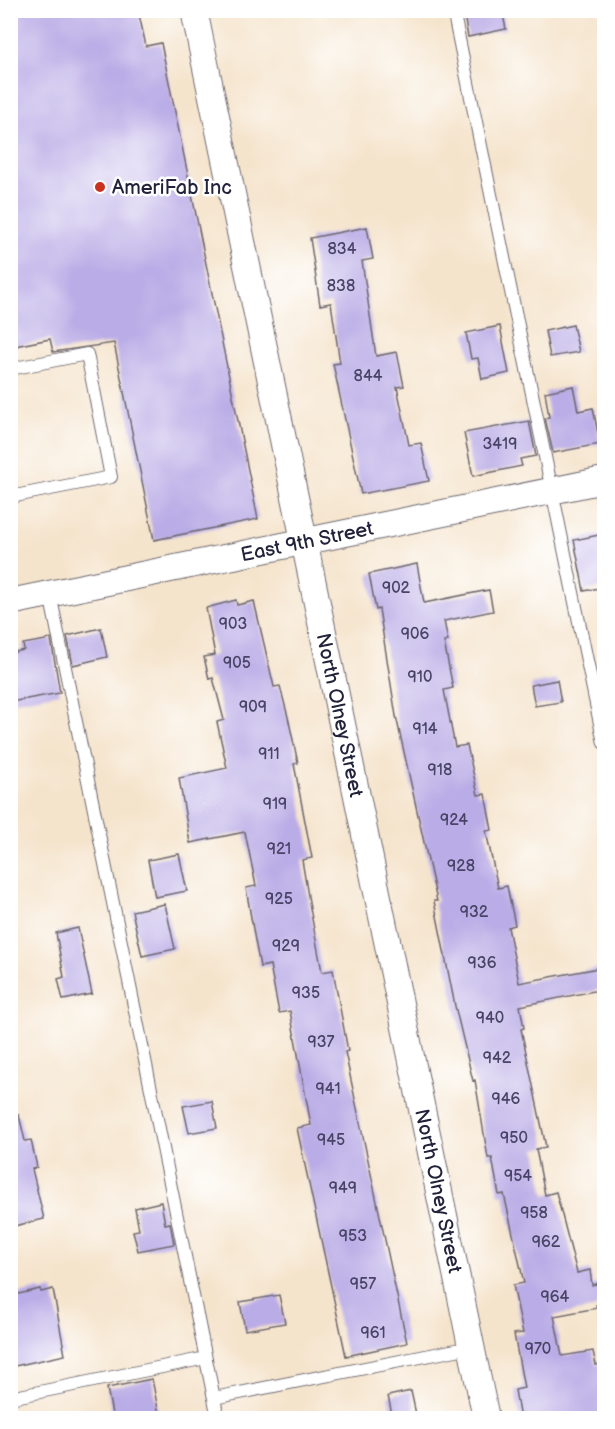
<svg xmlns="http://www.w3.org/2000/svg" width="615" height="1429" viewBox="0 0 615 1429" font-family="'Balsamiq Sans',sans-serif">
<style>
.building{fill:#baace6}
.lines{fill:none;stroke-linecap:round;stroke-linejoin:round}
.lane-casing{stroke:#6c666e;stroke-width:14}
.street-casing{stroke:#6c666e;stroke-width:28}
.lane{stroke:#fff;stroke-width:12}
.street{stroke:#fff;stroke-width:26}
.poi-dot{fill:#c8321e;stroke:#fff;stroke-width:2}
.labels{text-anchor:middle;stroke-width:5;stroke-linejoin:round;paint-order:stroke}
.number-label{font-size:16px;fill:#484466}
.poi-label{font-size:20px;fill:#22223b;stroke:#fff;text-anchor:start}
.street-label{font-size:20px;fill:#22223b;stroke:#fff}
</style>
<rect width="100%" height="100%" fill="#fff"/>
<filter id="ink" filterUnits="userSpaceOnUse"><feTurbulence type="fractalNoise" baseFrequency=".0167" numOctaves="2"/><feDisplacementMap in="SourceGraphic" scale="12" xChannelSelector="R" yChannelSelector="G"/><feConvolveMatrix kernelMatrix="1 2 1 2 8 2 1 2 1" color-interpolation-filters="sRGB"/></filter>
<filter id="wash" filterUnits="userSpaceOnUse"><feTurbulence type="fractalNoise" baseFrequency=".008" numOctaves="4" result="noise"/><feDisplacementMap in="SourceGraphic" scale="24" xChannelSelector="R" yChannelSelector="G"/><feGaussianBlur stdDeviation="1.35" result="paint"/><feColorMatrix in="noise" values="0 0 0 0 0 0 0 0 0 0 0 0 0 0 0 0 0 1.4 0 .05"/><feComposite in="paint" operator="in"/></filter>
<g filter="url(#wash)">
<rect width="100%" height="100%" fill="#f5e4cc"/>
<g id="blocks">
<path class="building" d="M10,10H138L146,46L161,43L258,519L154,540L114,343L53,352L50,339L10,347Z
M463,10H502L506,29L468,37Z
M367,227L373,259L362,261L376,356L397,352L404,386L397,387L409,445L421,443L429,481L361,494L333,364L340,363L331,303L320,305L310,238Z
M573,325L579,352L550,357L545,331Z
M500,326L509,373L482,379L478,358L471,359L466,333Z
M573,386L578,411L593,408L600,444L553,453L545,418L549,417L545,392Z
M529,421L536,456L520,459L522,466L473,476L464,433Z
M604,534V587L584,591L574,540Z
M417,564L424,603L489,590L493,611L444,621L448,641L444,642L453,688L444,690L455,747L467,745L478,795L485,794L492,830L486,831L498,888L507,886L515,925L508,927L519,983L604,967V989L520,1006L524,1028L521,1029L546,1147L536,1149L545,1195L556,1192L577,1273L590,1270L592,1285L604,1282V1304L596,1305L597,1308L554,1316L562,1356L593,1351L596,1365L604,1363V1419H520L515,1390L524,1388L514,1334L523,1333L513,1285L524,1283L504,1194L499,1195L492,1158H488L475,1080L473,1081L455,1006L434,901H437L396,716L379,609L376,610L369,574Z
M236,600L237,605L254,601L274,687L280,686L288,717L298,763L294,764L312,858L302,860L310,908L322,972L333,970L348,1051L345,1052L407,1343L346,1356L297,1128L311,1125L290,1011L279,1013L270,965L260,967L254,935L246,888L256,886L245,832L190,843L179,778L227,768L217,722L224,720L213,678L209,679L204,657L215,655L206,608Z
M101,628L107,657L73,665L67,636Z
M51,639L60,693L10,702V653L24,650L23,644Z
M557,680L561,702L535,706L531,685Z
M179,854L187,891L155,897L148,860Z
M165,904L175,949L142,956L132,911Z
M78,928L92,994L63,1000L58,979L64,977L56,933Z
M212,1101L217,1128L189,1133L183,1106Z
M19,1115L25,1141L31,1140L37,1167L32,1169L44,1219L10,1227V1116Z
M161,1202L165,1224L170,1223L174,1244L138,1251L133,1231L139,1230L135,1208Z
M40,1289L41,1292L53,1289L65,1355L10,1367V1296Z
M279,1295L285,1323L245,1330L240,1302Z
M152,1379L160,1419H113L107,1388Z
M411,1391L417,1419H393L388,1396Z"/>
</g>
</g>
<g filter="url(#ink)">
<use href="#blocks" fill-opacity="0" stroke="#6c666e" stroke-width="1.5"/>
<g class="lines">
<g class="lane-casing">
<path id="lane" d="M453,10L604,743
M10,369L87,354L111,477L10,497
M50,594L218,1418
M10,1398L206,1358
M214,1398L471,1347"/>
</g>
<g class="street-casing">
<g id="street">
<path id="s1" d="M194,10L486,1418"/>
<path id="s2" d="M10,602L604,480"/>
</g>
</g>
<use href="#lane" class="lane"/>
<use href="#street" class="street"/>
</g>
</g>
<circle class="poi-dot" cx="100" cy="187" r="6"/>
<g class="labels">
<g class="number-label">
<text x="342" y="254">834</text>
<text x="341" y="291">838</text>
<text x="368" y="381">844</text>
<text x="500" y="449">3419</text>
<text x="396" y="593">902</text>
<text x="233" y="629">903</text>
<text x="415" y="639">906</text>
<text x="237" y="668">905</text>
<text x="420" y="682">910</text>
<text x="253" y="712">909</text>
<text x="425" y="734">914</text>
<text x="269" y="759">911</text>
<text x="440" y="775">918</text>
<text x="275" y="809">919</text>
<text x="454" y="825">924</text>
<text x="279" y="854">921</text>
<text x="461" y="871">928</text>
<text x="279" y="904">925</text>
<text x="474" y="917">932</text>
<text x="286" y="951">929</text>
<text x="482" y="968">936</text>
<text x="306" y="998">935</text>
<text x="490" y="1023">940</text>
<text x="321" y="1047">937</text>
<text x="497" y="1063">942</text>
<text x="328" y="1094">941</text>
<text x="506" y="1104">946</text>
<text x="514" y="1143">950</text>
<text x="331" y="1145">945</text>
<text x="518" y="1181">954</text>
<text x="343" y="1193">949</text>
<text x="534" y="1218">958</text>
<text x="353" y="1241">953</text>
<text x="546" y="1247">962</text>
<text x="363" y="1289">957</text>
<text x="555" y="1302">964</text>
<text x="373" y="1338">961</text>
<text x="538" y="1354">970</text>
</g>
<g class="poi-label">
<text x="112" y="194">AmeriFab Inc</text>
</g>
<g class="street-label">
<text dy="7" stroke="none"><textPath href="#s2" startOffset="303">East 9th Street</textPath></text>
<text dy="7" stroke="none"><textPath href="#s1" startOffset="720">North Olney Street</textPath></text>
<text dy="7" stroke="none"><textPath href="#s1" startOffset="1206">North Olney Street</textPath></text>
</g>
</g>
<rect width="615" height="1429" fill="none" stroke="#fff" stroke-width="36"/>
</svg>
